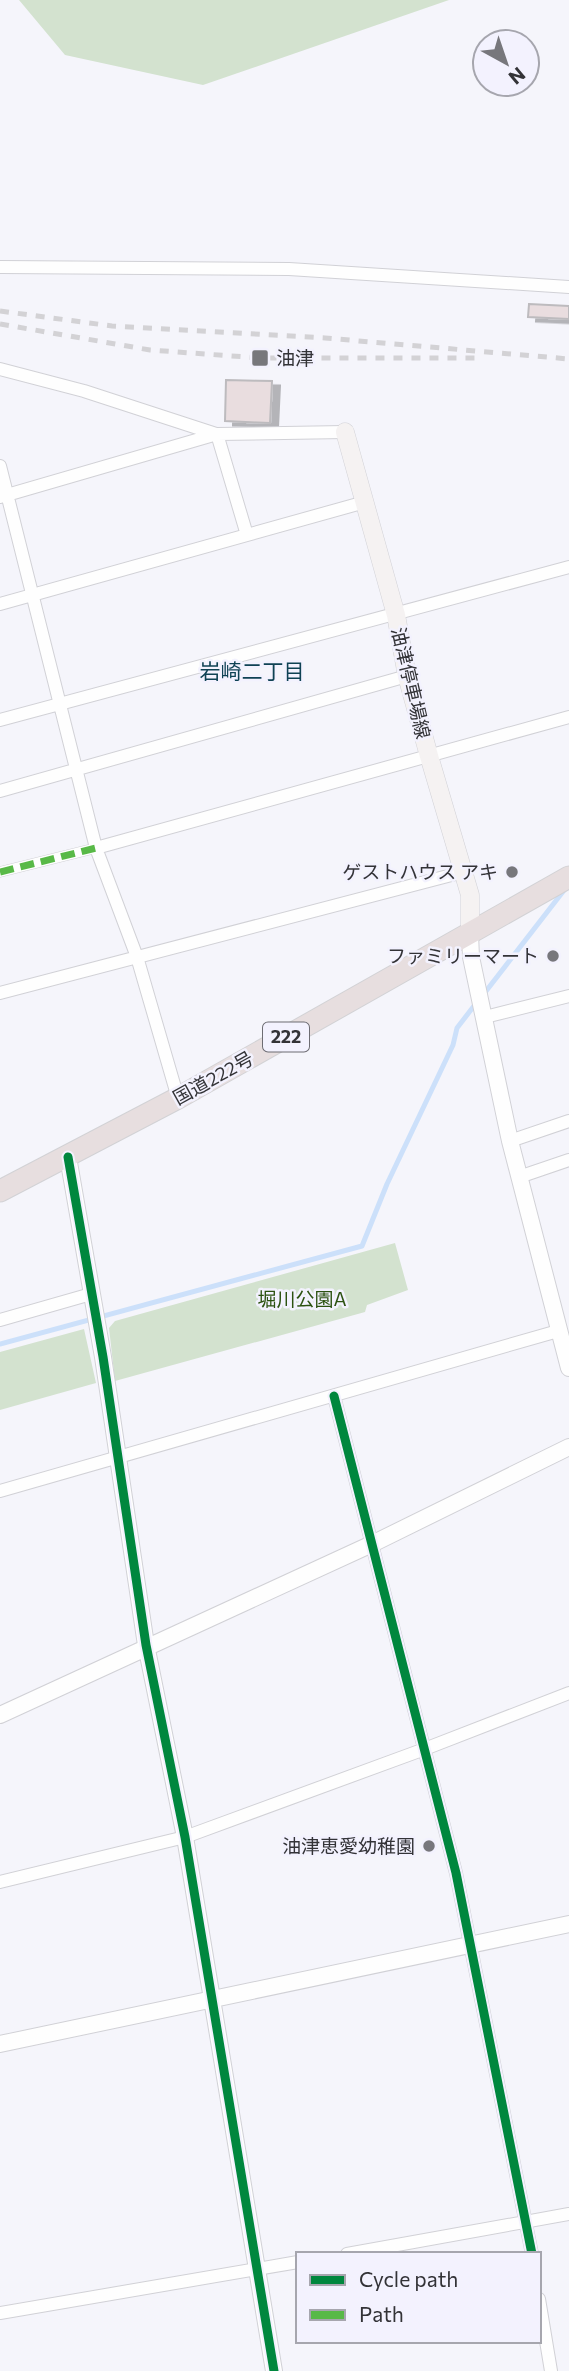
<svg xmlns="http://www.w3.org/2000/svg" width="569" height="2371" viewBox="0 0 569 2371" font-family="Commissioner,'Noto Sans JP',sans-serif">
<style>
.green{fill:#d3e2cf}
.lines{fill:none;stroke-linecap:round;stroke-linejoin:round}
.stream{stroke:#cce0fa;stroke-width:5}
.building{fill:#e9dddf;stroke:#bdbbbe;stroke-width:2;filter:url(#shadow)}
.pedestrian-casing{stroke:#d1d1d6;stroke-width:11}
.minor-casing{stroke:#d1d1d6;stroke-width:14}
.tertiary-casing{stroke:#d1d1d6;stroke-width:18}
.secondary-casing{stroke:#d1d1d6;stroke-width:19}
.trunk-casing{stroke:#d2d2d5;stroke-width:23}
.pedestrian{stroke:#fefefe;stroke-width:10}
.minor{stroke:#fefefe;stroke-width:12}
.tertiary{stroke:#fefefe;stroke-width:16}
.secondary{stroke:#f5f2f2;stroke-width:18}
.trunk{stroke:#e7dedf;stroke-width:21}
.rail{stroke:#d3d2d5;stroke-width:5;stroke-dasharray:9 9;stroke-linecap:butt}
.quiet{stroke:#58b947;stroke-width:7;stroke-dasharray:14 7;stroke-linecap:butt}
.cycleway-casing{stroke:#f3f2fe;stroke-width:13}
.cycleway{stroke:#00873e;stroke-width:9}
.poi-dot{fill:#77777c;stroke:#f3f2fe;stroke-width:2.5}
.labels{text-anchor:middle;stroke-width:5;stroke-linejoin:round;paint-order:stroke}
.shield{fill:#f3f2fe;stroke:#6d6c73;stroke-width:2}
.shield-label{font-size:18px;font-weight:bold;fill:#333337}
.poi-label{font-size:19px;fill:#333337;stroke:#f3f2fe;text-anchor:end}
.street-label{font-size:19px;fill:#333337;stroke:#f3f2fe}
.park-label{font-size:19px;fill:#2c5211;stroke:#f3f2fe}
.neighbourhood-label{font-size:21px;fill:#0f4254;stroke:#f3f2fe}
</style>
<defs>
<filter id="shadow"><feDropShadow dx="8" dy="4.5" stdDeviation="0" flood-color="#0004"/></filter>
</defs>
<rect width="100%" height="100%" fill="#f5f5fb"/>
<path class="green" d="M19,0H449L203,85L65,55Z
M395,1243L408,1290L367,1305L365,1312L115,1381L109,1328L115,1321Z
M84,1329L96,1383L0,1410V1352Z"/>
<g class="lines">
<path class="stream" d="M483,995L565,889
M0,1344L362,1246L387,1184L453,1045L457,1028L477,1002"/>
</g>
<path class="building" d="M529,304L569,306V319L528,317Z
M226,380L272,381L270,423L225,421Z"/>
<g class="lines">
<g class="pedestrian-casing">
<path id="pedestrian" d="M0,872L96,848"/>
</g>
<g class="minor-casing">
<path id="minor" d="M0,267L289,269L569,287
M0,369L84,391L216,434
M217,434L247,535
M0,466L96,848L137,957L178,1098
M0,497L217,434L345,432
M0,604L365,502
M0,720L569,567
M0,791L407,676
M96,848L569,717
M0,993L463,872
M485,1017L569,996
M510,1141L569,1121
M519,1177L569,1160
M0,1320L91,1294
M334,1396L456,1873L532,2254
M0,1491L558,1331
M0,1882L185,1837L422,1750L569,1693
M347,2254L569,2214
M539,2299L551,2371
M0,2313L298,2262"/>
</g>
<g class="tertiary-casing">
<path id="tertiary" d="M470,934L471,957L510,1141L569,1368
M68,1157L103,1357L146,1645L185,1837L274,2371
M0,1715L374,1543L569,1447
M0,2044L569,1924"/>
</g>
<g class="secondary-casing">
<path id="secondary" d="M345,432L396,615L407,676L429,756L470,895V934"/>
</g>
<g class="trunk-casing">
<path id="trunk" d="M0,1191L178,1098L569,877"/>
</g>
<use href="#pedestrian" class="pedestrian"/>
<use href="#minor" class="minor"/>
<use href="#tertiary" class="tertiary"/>
<use href="#secondary" class="secondary"/>
<use href="#trunk" class="trunk"/>
<path class="rail" d="M0,311L112,326L325,338L569,359
M0,324L150,350L260,358H475"/>
<path class="quiet" d="M0,872L96,848"/>
<g class="cycleway-casing">
<path id="cycleway" d="M68,1157L103,1357L146,1645L185,1837L274,2371
M334,1396L456,1873L532,2254"/>
</g>
<use href="#cycleway" class="cycleway"/>
</g>
<g class="poi-dot">
<rect x="251" y="349" width="18" height="18" rx="3.5"/>
<circle cx="512" cy="872" r="7"/>
<circle cx="553" cy="956" r="7"/>
<circle cx="429" cy="1846" r="7"/>
</g>
<g class="labels">
<rect class="shield" x="263" y="1022.5" width="46" height="29" rx="5"/>
<g class="shield-label">
<text x="286" y="1043">222</text>
</g>
<g class="poi-label">
<text x="276" y="365" text-anchor="start">油津</text>
<text x="498" y="879">ゲストハウス アキ</text>
<text x="539" y="963">ファミリーマート</text>
<text x="415" y="1853">油津恵愛幼稚園</text>
</g>
<g class="street-label">
<text transform="translate(411 683) rotate(77)" y="7">油津停車場線</text>
<text transform="translate(213 1078) rotate(-29)" y="7">国道222号</text>
</g>
<g class="park-label">
<text x="302" y="1306">堀川公園A</text>
</g>
<g class="neighbourhood-label">
<text x="252" y="679">岩崎二丁目</text>
</g>
</g>
<rect x="296" y="2252" width="245" height="91" fill="#f3f2fe" stroke="#a6a6ae" stroke-width="2"/>
<rect x="310" y="2275" width="35" height="10" fill="#00873e" stroke="#a6a6ae" stroke-width="2"/>
<text x="359" y="2287" font-size="21" fill="#333337">Cycle path</text>
<rect x="310" y="2310" width="35" height="10" fill="#58b947" stroke="#a6a6ae" stroke-width="2"/>
<text x="359" y="2322" font-size="21" fill="#333337">Path</text>
<g transform="translate(506 63) rotate(140)"><circle r="33" fill="#f3f2fe" stroke="#a6a6ae" stroke-width="2"/>
<path d="M0-5L12 26L0 18L-12 26Z" fill="#77777c"/>
<text y="-10" font-size="19" font-weight="bold" text-anchor="middle" fill="#333337">N</text>
</g>
</svg>
